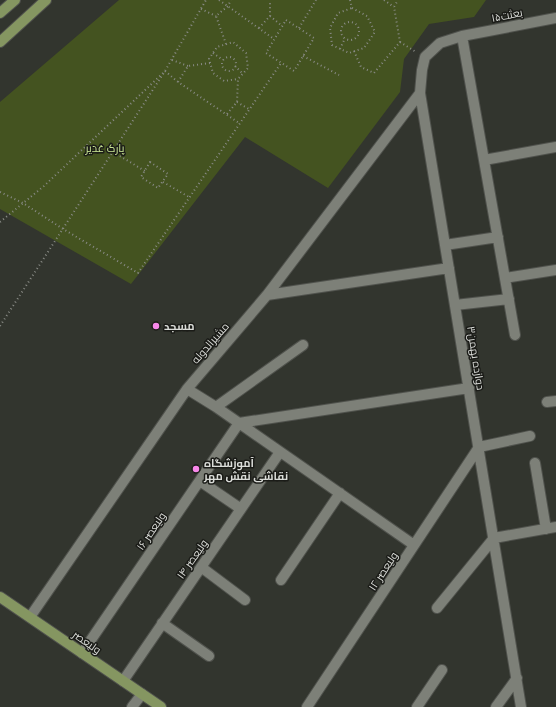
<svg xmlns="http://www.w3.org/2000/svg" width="556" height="707" viewBox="0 0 556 707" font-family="Figtree,Cairo,sans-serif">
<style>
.green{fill:#445320}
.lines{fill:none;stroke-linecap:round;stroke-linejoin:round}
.street-casing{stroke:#50524d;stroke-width:12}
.primary-casing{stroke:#50524d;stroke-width:12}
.path{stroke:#8a8c87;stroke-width:2;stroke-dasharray:1 3;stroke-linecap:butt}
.street{stroke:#7d8078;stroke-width:10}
.primary{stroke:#859661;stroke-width:10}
.poi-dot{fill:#f888ea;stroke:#1b1c18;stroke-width:1.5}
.labels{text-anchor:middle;stroke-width:3;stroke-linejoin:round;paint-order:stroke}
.street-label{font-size:11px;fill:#dbddd9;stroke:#1b1c18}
.park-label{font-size:11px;fill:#cae694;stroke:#1b1c18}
.poi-label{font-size:11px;font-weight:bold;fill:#dbddd9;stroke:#1b1c18;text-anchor:start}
</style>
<rect width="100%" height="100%" fill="#32352e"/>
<path class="green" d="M119,0H486L474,17L429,24L404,59L400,92L328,188L245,137L131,284L0,209V102Z"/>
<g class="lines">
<g class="street-casing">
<path id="street" d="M462,36L515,335
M484,160L556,147
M445,245L498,237
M505,278L556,270
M267,295L449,268
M455,305L509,299
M187,389L216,407L414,545
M547,402L556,401
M216,407L303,345
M535,463L546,529
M200,481L241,509
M201,567L245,600
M281,580L340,493
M437,608L494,538L556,527
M30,617L187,389L267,295L420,93
M162,623L209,656
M82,653L239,423L469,388
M123,681L280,452
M132,707L142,694
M307,707L479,447L530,436
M417,707L442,670
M496,707L517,678
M521,707L420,93L422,70L425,57L440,43L462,36L556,18"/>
</g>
<g class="primary-casing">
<path id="primary" d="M0,13L15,0
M0,42L46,0
M0,597L161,707"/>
</g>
<path class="path" d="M219,0L274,39
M350,0L352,8
M384,0L394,7
M352,8L367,16L375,32L364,48L349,53L332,45L330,28L338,13Z
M201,9L216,16
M270,16L282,26
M286,20L314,38L294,71L266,53Z
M341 31a9 9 0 1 1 18 0a9 9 0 1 1-18 0Z
M259,28L270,16V1
M299,28L316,0
M400,42L416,52
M226,44L216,16L228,6L231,0
M340,49L345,38
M354,51L361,67L374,73L400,42L394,7L398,0
M213,53L223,60
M303,56L339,75
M222 64a7 7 0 1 1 14 0a7 7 0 1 1-14 0Z
M172,60L188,66
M235,66L243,74
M165,71L178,82L239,123
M178,82L188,66L210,63
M237,102L249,109
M227,114L237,102L238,79L248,68L246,53L233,42L217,47L209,59L213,73L224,81L238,79
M113,152L145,171
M150,162L168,174L158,188L141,177Z
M163,182L189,197
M0,192L23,203L63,229L138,273L281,63
M0,222L44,186L163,73
M0,326L165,71L206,0"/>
<use href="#street" class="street"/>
<use href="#primary" class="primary"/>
</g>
<g class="poi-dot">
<circle cx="156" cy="326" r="4"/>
<circle cx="196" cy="469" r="4"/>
</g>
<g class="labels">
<g class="street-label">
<text transform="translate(507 15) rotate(-11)" y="4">بعثت۱۵</text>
<text transform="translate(210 343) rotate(-49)" y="4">مشیرالدوله</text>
<text transform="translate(476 358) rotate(81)" y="4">دوازده بهمن۳</text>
<text transform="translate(151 531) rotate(-56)" y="4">ولیعصر ۱۶</text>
<text transform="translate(192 559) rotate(-55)" y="4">ولیعصر ۱۴</text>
<text transform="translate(383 571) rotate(-57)" y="4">ولیعصر ۱۲</text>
<text transform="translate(87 642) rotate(35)" y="4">ولیعصر</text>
</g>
<g class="park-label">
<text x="105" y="152">پارک غدیر</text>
</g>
<g class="poi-label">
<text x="164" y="330">مسجد</text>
<text x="204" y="467">آموزشگاه<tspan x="204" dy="13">نقاشی نقش مهر</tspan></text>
</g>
</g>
</svg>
